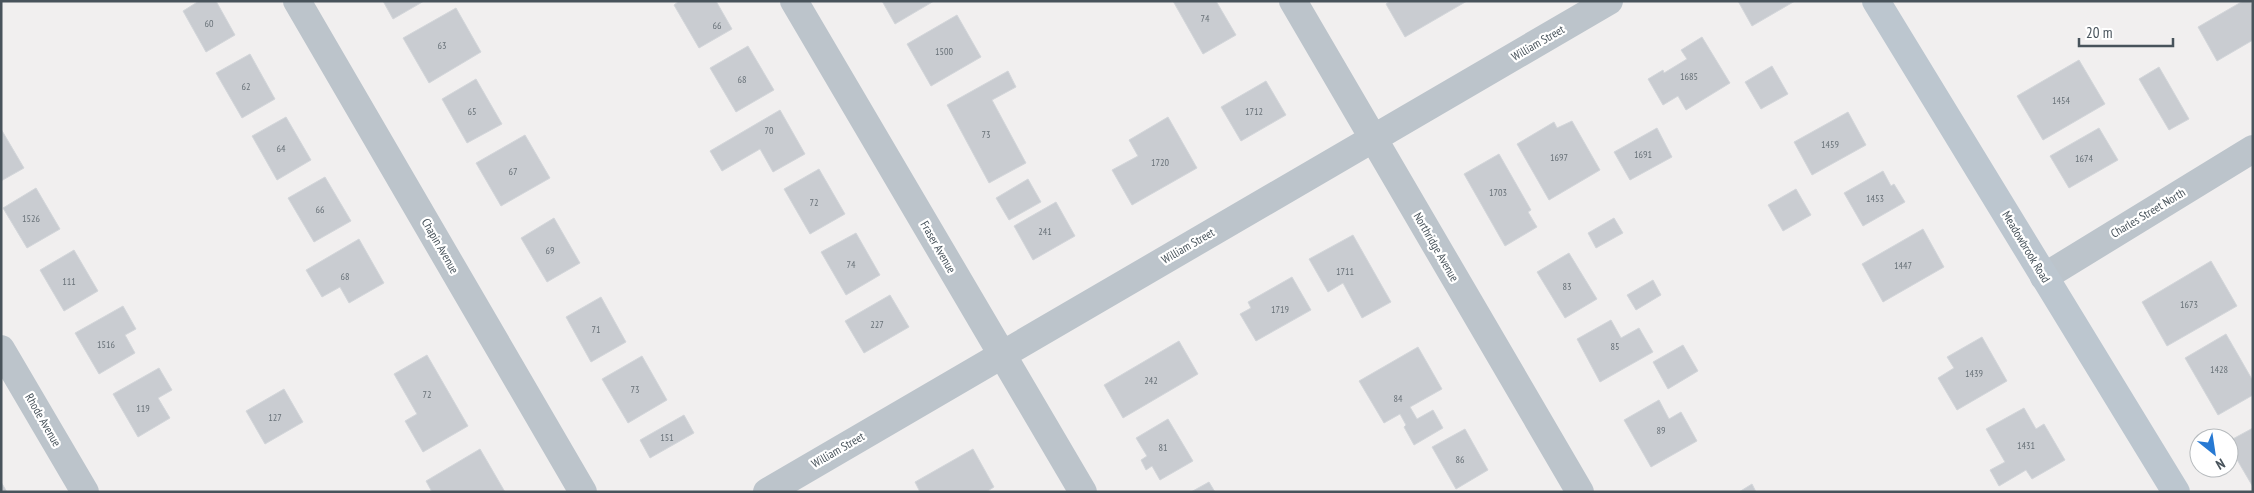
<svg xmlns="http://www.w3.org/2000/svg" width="2254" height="493" viewBox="0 0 2254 493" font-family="'PT Sans Narrow',sans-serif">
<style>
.building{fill:#c9ccd1;stroke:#d3d6da}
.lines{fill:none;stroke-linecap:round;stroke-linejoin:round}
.street{stroke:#bcc4cb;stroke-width:28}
.secondary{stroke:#bcc6cf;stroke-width:28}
.labels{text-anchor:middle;stroke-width:4.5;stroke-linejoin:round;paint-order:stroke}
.number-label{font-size:10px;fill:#687178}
.street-label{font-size:12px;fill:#48535b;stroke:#fff}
</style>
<rect width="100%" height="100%" fill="#f1efef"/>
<path class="building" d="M199,1H216L235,35L206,52L183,11Z
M383,1H424L393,19Z
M679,1H716L732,29L699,48L674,5Z
M882,1H934L895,24Z
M1173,1H1216L1236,35L1203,54Z
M1390,1H1467L1405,37L1386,4Z
M1738,1H1795L1752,26Z
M2243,1H2250L2253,7V40L2217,61L2198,27Z
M456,8L481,52L429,83L403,38Z
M957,15L981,57L931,86L907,44Z
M1702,37L1730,83L1686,110L1678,96L1663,105L1648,79L1663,70L1664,73L1687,59L1681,50Z
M748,46L774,90L736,112L710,68Z
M250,54L275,99L242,118L216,73Z
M2079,60L2105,104L2043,140L2017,96Z
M1772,66L1788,94L1761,109L1745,82Z
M2159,67L2189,119L2169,130L2139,79Z
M1008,71L1016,87L992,100L1026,163L989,183L947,105Z
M476,79L502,124L467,143L442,99Z
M1266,81L1286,115L1241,141L1221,107Z
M780,110L805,154L773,172L760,149L722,171L710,151Z
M1848,112L1866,145L1812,175L1794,142Z
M286,117L311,160L277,180L252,136Z
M1168,117L1197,168L1132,205L1112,170L1138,156L1129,140Z
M1572,121L1600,170L1549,200L1517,144L1554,122L1557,128Z
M1657,128L1672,157L1630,180L1614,152Z
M2099,128L2118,160L2069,188L2050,156Z
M1,129L24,168L1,181Z
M525,135L550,178L501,206L476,163Z
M1499,154L1531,210L1528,212L1537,227L1505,246L1464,174Z
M819,169L845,214L810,234L784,189Z
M1883,171L1891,186L1894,184L1905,202L1863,226L1844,193Z
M325,177L351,221L314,242L288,198Z
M1028,179L1041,202L1009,220L996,198Z
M36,188L60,229L27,248L3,208Z
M1796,189L1811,215L1783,231L1768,205Z
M1056,202L1075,236L1033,260L1014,226Z
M554,218L580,263L547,282L521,238Z
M1614,218L1623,233L1596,248L1588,233Z
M1923,229L1944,267L1883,302L1862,264Z
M856,233L880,275L846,295L821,252Z
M1353,235L1391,302L1362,318L1343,283L1328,292L1309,259Z
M359,239L384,283L349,303L340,287L322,297L306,270Z
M74,250L98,291L64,311L40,270Z
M1569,253L1597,299L1565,318L1537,272Z
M2211,261L2237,306L2167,346L2142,302Z
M1292,277L1311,310L1256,341L1240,314L1251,308L1248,302Z
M1653,280L1661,295L1636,310L1627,295Z
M890,295L909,327L864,353L845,321Z
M601,297L626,342L591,362L566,317Z
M123,306L136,329L125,335L135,353L99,374L75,333Z
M1611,320L1621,338L1639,328L1653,352L1600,382L1577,339Z
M2226,334L2253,381V395L2218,415L2185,358Z
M1982,337L2007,381L1957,410L1938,378L1954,368L1947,357Z
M1179,341L1198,374L1123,418L1104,385Z
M1683,345L1698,371L1668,389L1653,362Z
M1418,347L1442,389L1410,407L1417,419L1433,410L1443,428L1414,445L1404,427L1406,425L1400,414L1384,423L1359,381Z
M427,355L468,426L423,452L405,421L417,414L394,374Z
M642,356L667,400L628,423L602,379Z
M159,368L172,390L158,398L170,418L138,437L113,394Z
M284,389L303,422L265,444L246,411Z
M1659,400L1669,419L1681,412L1697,441L1651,467L1624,420Z
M2024,408L2036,429L2044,424L2065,460L2032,479L2026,470L1999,486L1990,470L2005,462L1986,429Z
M684,415L694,433L650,458L640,440Z
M1168,419L1193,461L1160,480L1152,466L1146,470L1141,460L1147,456L1136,438Z
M2253,428V487L2229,446V441Z
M1465,429L1488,470L1456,489L1432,447Z
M480,449L505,492H432L426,481Z
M973,449L994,487L986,492H920L915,482Z
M1,482L7,492H1Z
M1209,482L1215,492H1191Z
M1752,484L1756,492H1739Z"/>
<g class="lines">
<path class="street" d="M297,1L583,492
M794,1L1083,492
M1293,1L1580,492
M2044,277L2253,149
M1,349L85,492
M767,492L1609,1"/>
<path class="secondary" d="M1876,1L2176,492"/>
</g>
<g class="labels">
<g class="number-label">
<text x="1205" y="22">74</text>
<text x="209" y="27">60</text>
<text x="717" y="29">66</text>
<text x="442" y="49">63</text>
<text x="944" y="55">1500</text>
<text x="1689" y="80">1685</text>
<text x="742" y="83">68</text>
<text x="246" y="90">62</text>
<text x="2061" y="104">1454</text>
<text x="472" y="115">65</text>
<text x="1254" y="115">1712</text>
<text x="769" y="134">70</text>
<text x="986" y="138">73</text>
<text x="1830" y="148">1459</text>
<text x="281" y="152">64</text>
<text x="1643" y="158">1691</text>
<text x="1559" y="161">1697</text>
<text x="2084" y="162">1674</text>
<text x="1160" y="166">1720</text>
<text x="513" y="175">67</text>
<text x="1498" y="196">1703</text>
<text x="1875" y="202">1453</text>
<text x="814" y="206">72</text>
<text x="320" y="213">66</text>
<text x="31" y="222">1526</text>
<text x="1045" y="235">241</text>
<text x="550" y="254">69</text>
<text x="851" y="268">74</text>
<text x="1903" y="269">1447</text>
<text x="1345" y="275">1711</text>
<text x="345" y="280">68</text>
<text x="69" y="285">111</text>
<text x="1567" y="290">83</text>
<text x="2189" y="308">1673</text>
<text x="1280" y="313">1719</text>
<text x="877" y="328">227</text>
<text x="596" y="333">71</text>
<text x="106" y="348">1516</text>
<text x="1615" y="350">85</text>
<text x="2219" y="373">1428</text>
<text x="1974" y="377">1439</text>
<text x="1151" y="384">242</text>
<text x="635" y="393">73</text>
<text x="427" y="398">72</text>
<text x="1398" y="402">84</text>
<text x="143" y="412">119</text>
<text x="275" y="421">127</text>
<text x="1661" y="434">89</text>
<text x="667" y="441">151</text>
<text x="2026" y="449">1431</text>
<text x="1163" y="451">81</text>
<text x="1460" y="463">86</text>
</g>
<g class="street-label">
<text transform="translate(1538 43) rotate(-30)" y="4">William Street</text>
<text transform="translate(2148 213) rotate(-31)" y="4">Charles Street North</text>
<text transform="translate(440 246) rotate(60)" y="4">Chapin Avenue</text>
<text transform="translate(1188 246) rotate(-30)" y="4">William Street</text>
<text transform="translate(938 247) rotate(60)" y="4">Fraser Avenue</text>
<text transform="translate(1436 247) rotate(60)" y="4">Northridge Avenue</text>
<text transform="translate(2026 247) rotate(59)" y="4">Meadowbrook Road</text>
<text transform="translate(43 420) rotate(60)" y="4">Rhode Avenue</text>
<text transform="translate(838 450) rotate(-30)" y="4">William Street</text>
</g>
</g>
<rect width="2254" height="493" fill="none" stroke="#48535b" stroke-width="5"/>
<g transform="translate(2214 453) rotate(150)"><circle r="24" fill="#ffffff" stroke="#b6babd"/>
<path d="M0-4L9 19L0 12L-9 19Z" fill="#2779d3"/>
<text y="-8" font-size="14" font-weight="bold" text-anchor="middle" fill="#48535b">N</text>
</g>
<path d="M2079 38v8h94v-8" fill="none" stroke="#48535b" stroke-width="2.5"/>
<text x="2086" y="38" font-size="15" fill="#48535b" stroke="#ffffff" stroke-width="4" paint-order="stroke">20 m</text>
</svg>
